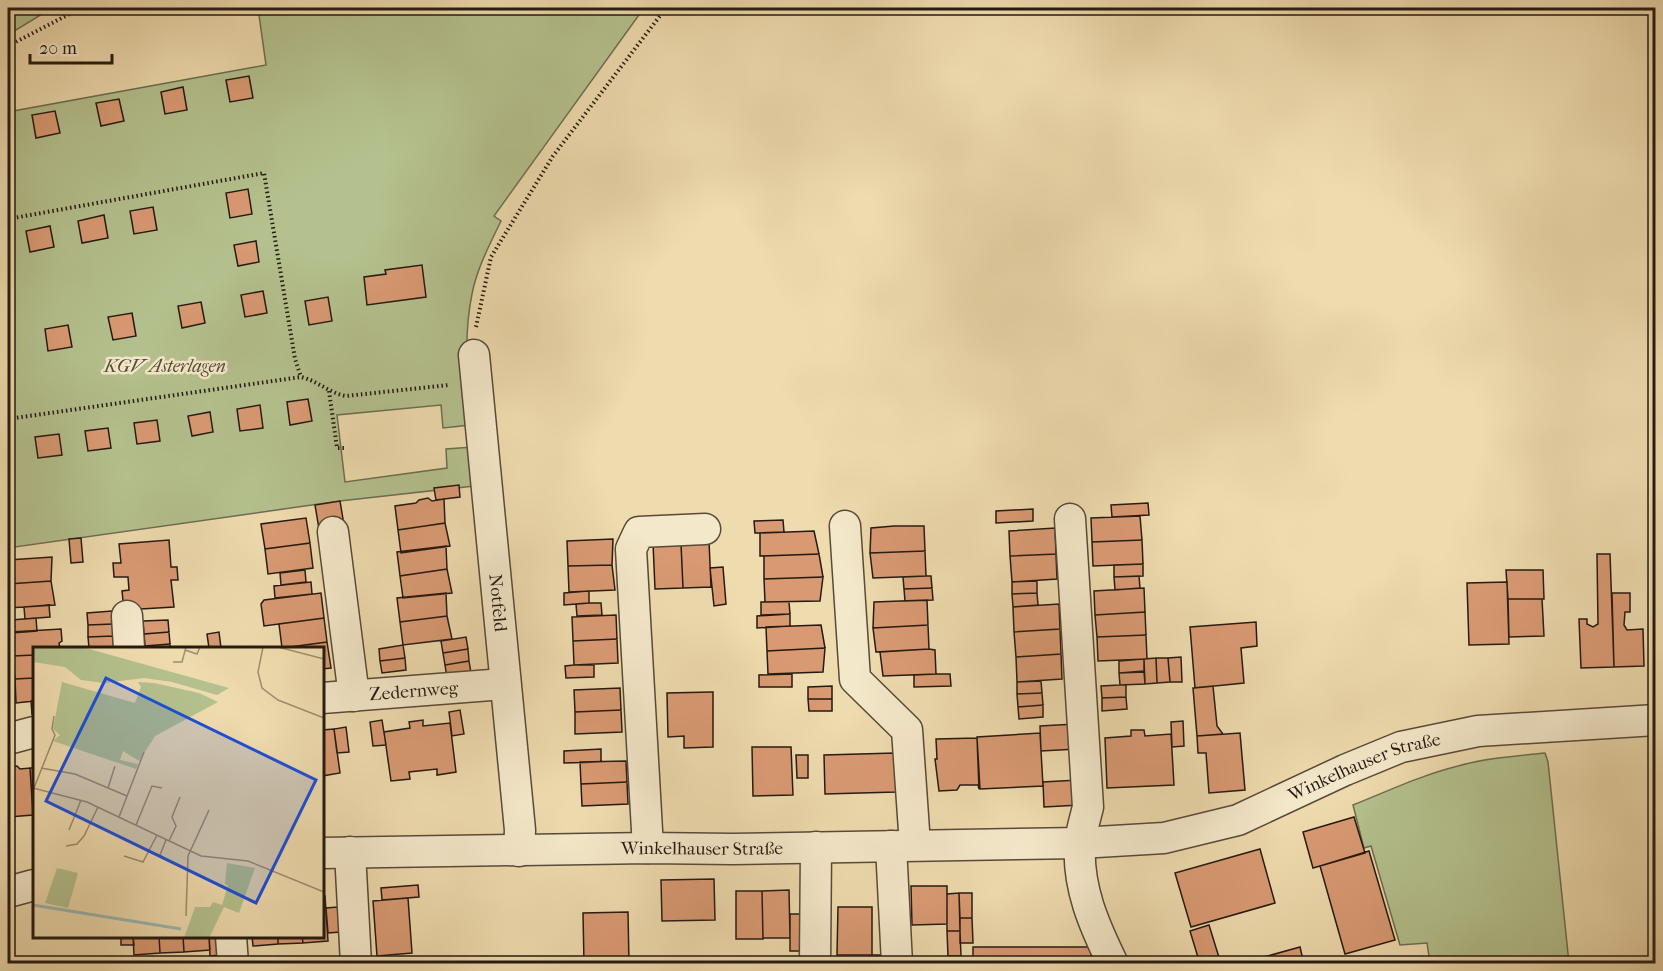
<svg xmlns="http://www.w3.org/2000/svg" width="1663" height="971" viewBox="0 0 1663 971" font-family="'IM FELL French Canon',serif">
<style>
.green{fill:#b4c18e;stroke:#6c6e50;stroke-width:1.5}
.building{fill:#d99a73;stroke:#251a11;stroke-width:1.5}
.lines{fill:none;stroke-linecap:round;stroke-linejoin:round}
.minor-casing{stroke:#574a38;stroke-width:33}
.path{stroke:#251a11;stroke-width:4;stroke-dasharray:1.5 3;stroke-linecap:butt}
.minor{stroke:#f4e8ca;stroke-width:30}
.labels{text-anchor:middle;stroke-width:5;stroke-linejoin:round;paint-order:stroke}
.park-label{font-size:18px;font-style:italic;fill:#504c36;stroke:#f4e8ca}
.street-label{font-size:18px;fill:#251a11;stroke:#f4e8ca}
.inset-river{fill:none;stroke:#9bb9b2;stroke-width:3}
.inset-road{fill:none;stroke:#9e8e6f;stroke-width:1.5}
.view{fill:#1d4ed8;fill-opacity:0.15;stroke:#1d4ed8;stroke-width:3}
.inset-edge{fill:none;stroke:#251a11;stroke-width:3}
</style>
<rect width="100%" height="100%" fill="#eedbae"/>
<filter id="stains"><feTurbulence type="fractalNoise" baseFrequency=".00333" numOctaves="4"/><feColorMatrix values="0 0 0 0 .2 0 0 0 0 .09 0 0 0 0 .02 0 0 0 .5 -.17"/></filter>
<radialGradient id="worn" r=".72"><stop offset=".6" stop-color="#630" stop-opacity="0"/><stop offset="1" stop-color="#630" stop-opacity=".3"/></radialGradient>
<path class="green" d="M8,8H52L8,35Z
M258,8H644L494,216L501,221C490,244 477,268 472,294C463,337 468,382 470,425L443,428L441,405L337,415L345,482L447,468L446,449L473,447L474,486L340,501L8,548V112L266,65Z
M1545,753L1548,762L1569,963H1430L1427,943L1400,945L1371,846L1364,848L1353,805C1388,791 1422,775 1458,766C1486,758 1516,756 1545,753Z"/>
<path class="building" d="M249,76L253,98L230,102L226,80Z
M183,87L187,110L165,114L161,92Z
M119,99L124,121L101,126L96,103Z
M55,111L60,133L36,138L32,115Z
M248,189L252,214L230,218L226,193Z
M153,207L157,230L134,234L130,211Z
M104,215L108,238L82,243L78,221Z
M50,226L54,247L30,252L26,231Z
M256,241L259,262L238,266L234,245Z
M422,265L426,297L367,305L364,277L386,274L385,270Z
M8,289L11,307L8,308Z
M263,291L267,313L245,317L241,295Z
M328,297L332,321L309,325L305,301Z
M201,302L205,323L182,328L178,306Z
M132,313L136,336L113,340L108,317Z
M68,325L72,347L48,351L45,329Z
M308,399L312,421L290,425L287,402Z
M260,405L263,428L240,431L237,409Z
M210,412L213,432L192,436L188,416Z
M157,420L160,441L137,444L134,423Z
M108,428L111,448L88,451L85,431Z
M59,434L62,455L38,458L35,437Z
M8,442H10L13,463H8Z
M459,485L460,497L436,500L434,488Z
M428,498L432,501L444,499L445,523L398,530L395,506L416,503L419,500Z
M340,501L344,525L319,529L315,505Z
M1148,503L1149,515L1112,517L1111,505Z
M1033,509V521L996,523V511Z
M1140,516L1142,540L1092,542L1091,518Z
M306,518L310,543L265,549L261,524Z
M783,520L784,532L755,533L754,521Z
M445,523L450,546L401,553L398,530Z
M894,526H924L925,551L870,553L871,528Z
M1055,528L1056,554L1010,556L1009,531Z
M814,531L819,554L760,556V533Z
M81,538L83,562L71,563L69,539Z
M613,539L612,565L568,566L567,541Z
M169,540L171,567H177L178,580H171L174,607L124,610L122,591L129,590L128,577H114L113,563H121L119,544Z
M1142,540L1143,564L1093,566L1092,542Z
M709,541L711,587L683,588L681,544Z
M310,543L313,568L268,574L265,549Z
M653,543L681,544L683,588L655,589Z
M446,546L447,569L400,576L397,552Z
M925,551L926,576L873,578L870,553Z
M819,554L823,577L764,579V556Z
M1056,554L1057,579L1012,582L1010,556Z
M1597,554H1610L1614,667L1581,668L1579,619H1587V624L1593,627L1598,624Z
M52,557L51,581L8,584V560Z
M1143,564V576L1114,577V565Z
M612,565L615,590L569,592L568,566Z
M723,567L726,604L714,606L710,568Z
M447,569L452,593L403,598L400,576Z
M305,570L306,582L281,585L280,573Z
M1506,570H1543L1544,599H1508Z
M926,576H931L932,588L904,589L903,577Z
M1139,576L1140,588L1115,590L1114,577Z
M823,577L820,601L765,602L764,579Z
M51,581L55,605L8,608V584Z
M1037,581V593L1012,594V582Z
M311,582L312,594L275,598L274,586Z
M1507,582L1509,644L1469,645L1467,583Z
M932,588L933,600L905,601L904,589Z
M1144,588L1145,612L1095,615L1094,591Z
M589,591V603L564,605V593Z
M321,593L324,618L264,626L261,604L264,600Z
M446,593L447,616L400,622L397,598Z
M1037,593L1038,605L1013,607L1012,594Z
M1612,593H1630V612H1625L1624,625L1627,630L1643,629L1644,666L1614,667Z
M1508,599H1542L1544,636L1509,637Z
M927,600L928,625L873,628L874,602Z
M761,602H789L790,614L761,615Z
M589,603H601L602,615L577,616L576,604Z
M1059,604L1060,629L1014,632L1013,607Z
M49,605L50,617L25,619L24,607Z
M112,611L113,624L88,625L87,613Z
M1145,612L1146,635L1097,637L1095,615Z
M790,614V626L757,628V616Z
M616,615L617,639L573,641L572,617Z
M447,616L452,639L403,645L400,622Z
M36,618L37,631L12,633L11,620Z
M324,618L327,642L282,648L279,624Z
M168,620L169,632L144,634L143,621Z
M1256,622L1257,646L1241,648L1244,683L1195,688L1190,627Z
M113,624V636L88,637V625Z
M821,625L825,648L767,651L766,627Z
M928,625L929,649L876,652L873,628Z
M61,629L62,641L59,643L60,648H34V655L13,656L11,632Z
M1060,629L1061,654L1016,657L1014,632Z
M169,632L170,644L145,646L144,634Z
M219,632L221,648H209L207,634Z
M1146,635L1147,659L1098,661L1097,637Z
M113,636L114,648H89L88,637Z
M466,637L468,649L443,653L441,641Z
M617,639L618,663L574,665L573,641Z
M327,642L331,668L322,669V648H282Z
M170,644V648H145V646Z
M403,645L405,658L380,661L379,649Z
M825,648L823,672L768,674L767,651Z
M468,649L469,661L445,665L443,653Z
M929,649L935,650L936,674L883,676L880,652Z
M1061,654L1062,679L1017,682L1016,657Z
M34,655V678L15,679L13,656Z
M1181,657L1182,682H1170L1168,658Z
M405,658L406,670L382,673L380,661Z
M1156,658H1168L1170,682L1157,683Z
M1156,658L1157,683L1145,684L1144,659Z
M1144,659V671L1119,673V661Z
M469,661L471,673L447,677L445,665Z
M574,665H594V677L566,678L565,666Z
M1144,672L1145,684L1120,685L1119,673Z
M792,674V687H759V675Z
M936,674H950L951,686L914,687V675Z
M34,678V701L16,703L15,679Z
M1041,681L1042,693L1017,694V682Z
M1120,685H1126V697L1102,698L1101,686Z
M832,686V699H808V687Z
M1213,686L1217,726L1223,734L1197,736L1193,688Z
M620,688L621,710L575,712L574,690Z
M711,692H713V747L684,748V736L668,737L667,693Z
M1042,693L1043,705L1018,707L1017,694Z
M1126,697L1127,709L1102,711V698Z
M808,699H832V711H809Z
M31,701H34V714H32Z
M1043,705V717L1019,719L1018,707Z
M460,710L464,734L452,736L449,712Z
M621,710L622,732L575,734V712Z
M382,720L386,745L373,746L370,722Z
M423,720V726L450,723L456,772L437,775V769L409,772L410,779L391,781L384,732L410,728L409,722Z
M1183,721L1184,746L1172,747L1171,722Z
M1075,724L1077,749L1041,751L1040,726Z
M346,727L349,752L337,753L334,729Z
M334,729L340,773L322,776V730Z
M1131,730H1144L1145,736L1171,734L1174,785L1107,788L1105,738L1131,736Z
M1040,733L1043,786L980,789L977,737Z
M1240,733L1245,790L1209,793L1206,753H1198L1197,736Z
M977,738L979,789L978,785H960L957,790L939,791L935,759H937L936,739Z
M752,747H791L793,795L753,796Z
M601,749V762L564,763V751Z
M895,753L896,792L825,794L824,755Z
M796,755H808V778H797Z
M626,761L627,782L581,784L580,762Z
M17,766L20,769L30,768L33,815L9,817L8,767Z
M30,768H34V815H33Z
M1078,780L1080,805L1044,807L1043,782Z
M627,782L628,804L582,806L581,784Z
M1354,817L1365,853L1313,868L1303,832Z
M1260,849L1275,903L1191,927L1175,873Z
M1369,851L1395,940L1345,954L1320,866Z
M714,879L715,920L662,921L661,880Z
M418,885L419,897L382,900L381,888Z
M911,886H947V924L912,925Z
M789,890L790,938H763L762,891Z
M736,891H762L763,939H736Z
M959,893H972V918H960Z
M959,893L960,931H947V894Z
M322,896H325L328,941L303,943L302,936H322Z
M408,898L412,953L377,956L373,901Z
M338,907L340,932L328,933L326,908Z
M838,907H872V955H837Z
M628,912L629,964H584L583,913Z
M790,914H802V951H790Z
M960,918H972L973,943H960Z
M1209,925L1221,964H1200L1190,931Z
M947,931H960L961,956H948Z
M121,936H133L134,945H121Z
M133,936H159L160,953L134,955Z
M159,936H183L184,952L160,953Z
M183,936H209L210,950L184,952Z
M209,936H221L223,955L210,956Z
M252,936H278V944L253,946Z
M278,936H302L303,943L278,944Z
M973,947H1091V964H973Z
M1300,947L1304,964H1239Z
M869,955H886V964H869Z"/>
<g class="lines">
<g class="minor-casing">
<g id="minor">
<path id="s1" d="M474,355L520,830L519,851"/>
<path d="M1070,519L1088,807C1085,819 1081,832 1080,843C1077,887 1094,925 1113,964"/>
<path d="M845,526L855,679L907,730L915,845"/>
<path d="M333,532L354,696"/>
<path d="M127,616L129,648"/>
<path id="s2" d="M322,698L504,684"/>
<path d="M8,739L34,732"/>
<path d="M891,846L897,964"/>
<path d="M648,848L631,549L639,532L705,529"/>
<path d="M350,852L356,964"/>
<path id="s3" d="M322,853L648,848L733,849L1080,843L1164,838L1238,820L1345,770L1401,747L1478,731L1656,720"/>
<path d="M8,892L34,885"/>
<path d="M231,936L233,964"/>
<path d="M815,964L816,847"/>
</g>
</g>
<path class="path" d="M8,46L81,8
M8,219L264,173L295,359L301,377
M476,327L491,257L553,156L666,8
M329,391L337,448H344
M8,419L301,377C318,381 329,393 346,396L449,385"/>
<use href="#minor" class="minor"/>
</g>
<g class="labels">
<g class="park-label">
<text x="165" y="372">KGV Asterlagen</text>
</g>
<g class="street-label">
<text dy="6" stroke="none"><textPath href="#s1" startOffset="249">Notfeld</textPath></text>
<text dy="6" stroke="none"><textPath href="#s2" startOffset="92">Zedernweg</textPath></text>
<text dy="6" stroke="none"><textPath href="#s3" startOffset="1056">Winkelhauser Straße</textPath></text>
<text dy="6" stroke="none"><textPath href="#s3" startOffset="380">Winkelhauser Straße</textPath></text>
</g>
</g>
<g transform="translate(33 647)">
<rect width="291" height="291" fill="#eedbae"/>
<path d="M0,0H49L196,41L184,48L139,35L111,31L71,36L48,33L32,20L0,15ZM29,35L102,56L108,40L105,35L121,36L166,46L185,55L122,89L106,114L90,104L87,113L105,117L103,122L20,94L27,88L20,82ZM194,216L222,221L206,266L191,260L176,291H151L162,260H177L180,255L189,258L195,238L192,237ZM24,221L45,226L35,261L12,256Z" fill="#b4c18e"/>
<path class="inset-river" d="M0,258L148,282"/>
<path class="inset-road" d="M230,0L225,25L229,41L245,53L291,71M245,0L291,12M152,3L164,7L167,0M140,15H149L153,0M8,121L42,127L94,149M0,141L54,155L168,209L215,214L291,245M1,141L22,88L19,82L21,69M75,141L82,119M86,170L111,105M103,178L119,139L129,141M36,183L48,153M133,193L127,208L134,213M136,194L143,179L139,170L147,150M33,199L44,197L51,189L65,160M91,209L110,215L124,188M153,269L155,209L176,163"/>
<path class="view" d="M73,31L283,133L223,256L13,154Z"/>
<rect width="291" height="291" class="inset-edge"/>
</g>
<rect width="1663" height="971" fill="none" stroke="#eedbae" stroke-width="30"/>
<rect x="9" y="9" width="1645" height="953" fill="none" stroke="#251a11" stroke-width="3"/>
<rect x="15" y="15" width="1633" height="941" fill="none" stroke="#251a11" stroke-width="1.5"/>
<path d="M30 54v9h82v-9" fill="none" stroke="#251a11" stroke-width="3"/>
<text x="39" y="54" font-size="18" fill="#251a11" stroke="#f4e8ca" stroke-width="4.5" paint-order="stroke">20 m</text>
<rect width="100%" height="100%" filter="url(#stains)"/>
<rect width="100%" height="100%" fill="url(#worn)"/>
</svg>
